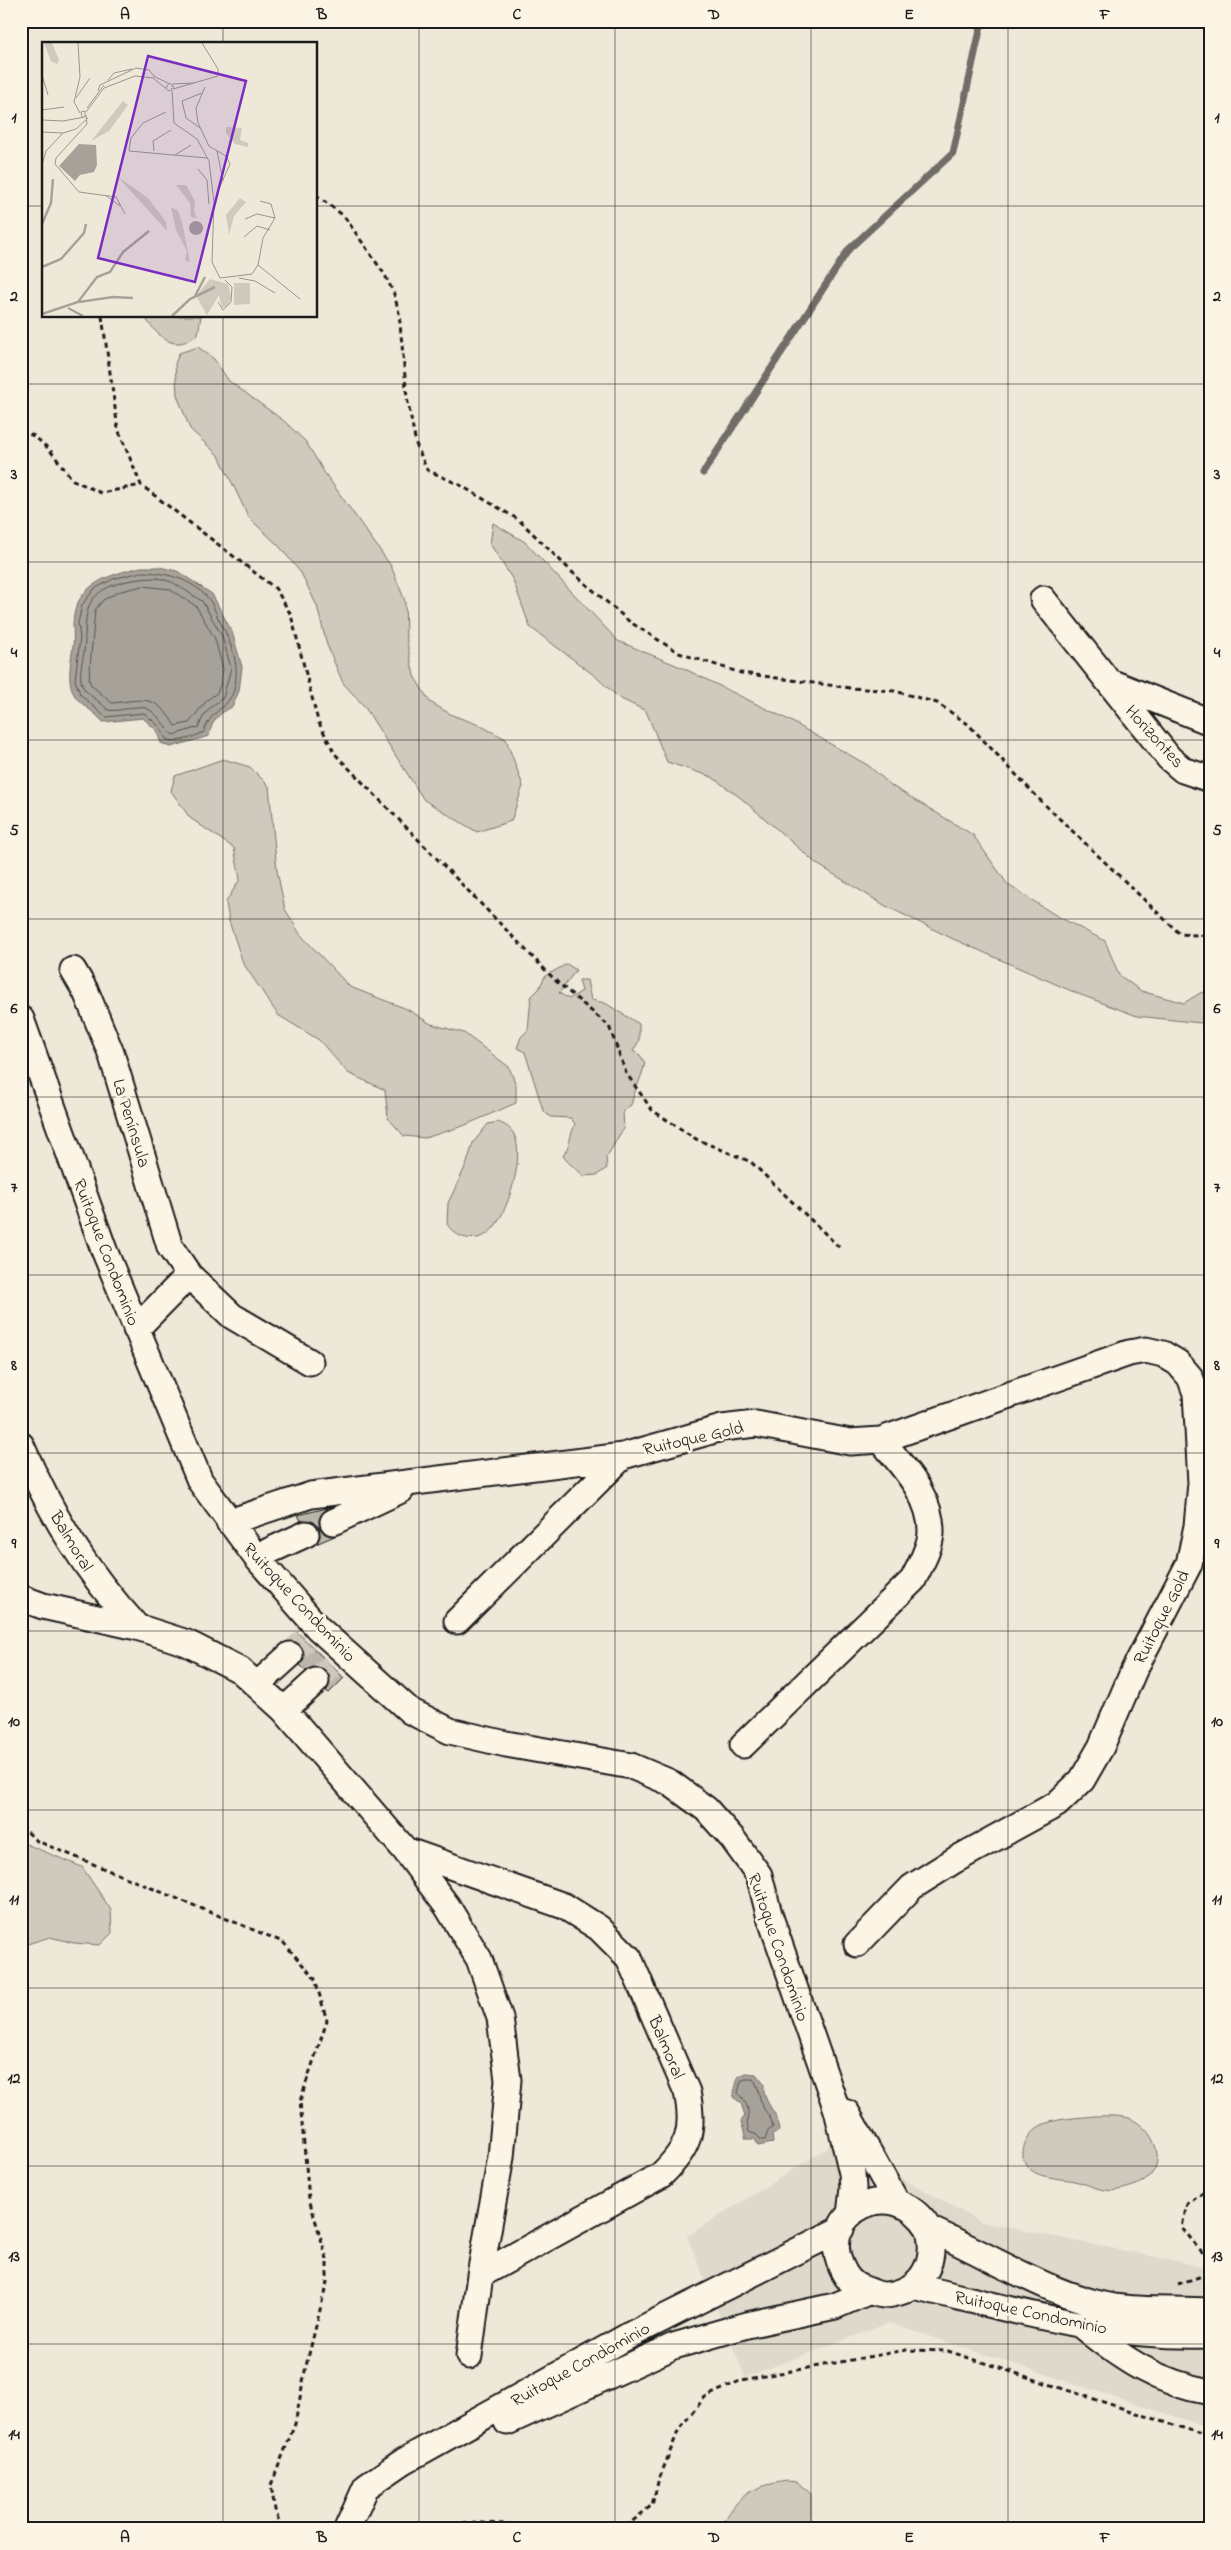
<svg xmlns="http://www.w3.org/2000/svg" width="1231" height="2550" viewBox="0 0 1231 2550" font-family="'Indie Flower',sans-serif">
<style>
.built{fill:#ded9cb}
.green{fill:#cfcabd;stroke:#76736c}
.water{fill:#a7a299;stroke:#6f6c67}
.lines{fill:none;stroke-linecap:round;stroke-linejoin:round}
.shore{stroke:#54524e;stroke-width:1}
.stream{stroke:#6f6c67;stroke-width:7}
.building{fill:#bab6aa;stroke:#1c1c1c}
.minor-tunnel{stroke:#cec9bd;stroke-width:25;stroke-dasharray:25 12;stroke-linecap:butt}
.minor-casing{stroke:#1c1c1c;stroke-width:29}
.path{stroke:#1c1c1c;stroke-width:3;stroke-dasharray:5 4;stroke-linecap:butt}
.minor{stroke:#fcf5e5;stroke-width:25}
.grid{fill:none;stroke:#1c1c1c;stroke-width:1;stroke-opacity:0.55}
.labels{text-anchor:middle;stroke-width:5;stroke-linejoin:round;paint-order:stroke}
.street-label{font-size:18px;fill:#1c1c1c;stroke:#fcf5e5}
.inset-river{fill:none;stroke:#a7a299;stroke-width:2.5}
.inset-road{fill:none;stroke:#9a968d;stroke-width:1}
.view{fill:#7b2cbf;fill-opacity:0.15;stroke:#7b2cbf;stroke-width:2.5}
.inset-edge{fill:none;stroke:#1c1c1c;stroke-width:2.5}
.neatline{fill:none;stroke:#1c1c1c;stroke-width:2}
.grid-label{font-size:16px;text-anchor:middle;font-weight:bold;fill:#1c1c1c}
</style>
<rect width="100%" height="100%" fill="#eee8d9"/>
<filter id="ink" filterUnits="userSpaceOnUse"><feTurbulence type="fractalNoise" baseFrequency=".02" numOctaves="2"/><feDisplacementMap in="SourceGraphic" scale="10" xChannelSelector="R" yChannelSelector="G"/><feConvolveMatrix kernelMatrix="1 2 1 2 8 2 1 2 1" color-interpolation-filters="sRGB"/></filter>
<g filter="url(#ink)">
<path class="built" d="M837,2142L981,2222L1210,2268V2428L889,2323L745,2377L687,2236Z"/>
<path class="green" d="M144,316H201L198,334C174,354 159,338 144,316Z
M198,347L214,359L229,381L284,421L306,442L324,472L391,566L405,601L406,637L414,676L430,702L452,715L479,725L506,739L523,786L511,821L477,832L424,800L364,706L343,683L327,645L317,606L301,573L279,546L249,518L219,456L190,429L177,395L175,364L179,353Z
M493,523L525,542L618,641L683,668L787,719L869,766L892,786L973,835L1008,885L1057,916L1105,941L1119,975L1141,991L1184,1003L1200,993L1210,991V1024L1137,1016L1076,993L951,938L884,905L817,864L742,799L712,777L667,762L646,711L619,698L595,676L530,627L513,580L490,544Z
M223,759L250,767L269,786L277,871L285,909L300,934L350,987L407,1009L431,1024L464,1033L509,1067L516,1085V1103L463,1126L425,1138L404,1136L388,1118L385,1090L348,1073L319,1040L278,1015L243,963L229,921L226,902L240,879L234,848L190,818L171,791L175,776Z
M567,964L576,970L559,993L569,999L582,991L579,980H587L591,1000L605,1003L639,1024V1041L633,1051L640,1055L645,1063C642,1078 634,1090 631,1105L623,1111L624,1129C616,1138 614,1147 606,1157L607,1168L597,1175L584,1176C577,1169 569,1165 563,1156C570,1146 570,1135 575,1124L571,1118L550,1117L543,1110L525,1052L517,1048L521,1037L528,1030L531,997L539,989L545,976Z
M498,1122C503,1124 508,1126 511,1130C528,1149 509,1208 495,1226C482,1244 458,1242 447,1224L448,1203L467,1163L473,1143L488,1124Z
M21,1842L82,1867L111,1910L112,1933L100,1945L74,1943L50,1937L21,1946Z
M1094,2116C1105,2116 1119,2115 1129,2118C1152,2127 1169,2160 1147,2179C1142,2184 1125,2189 1118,2190C1102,2193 1089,2184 1074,2181C1068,2179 1061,2180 1055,2178C1047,2177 1036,2175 1030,2169C1015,2157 1026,2132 1042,2125C1057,2118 1078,2118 1094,2116Z
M787,2481L797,2482L811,2494V2529H720C738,2495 749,2487 787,2481Z"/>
<path class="water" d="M141,567H159L177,571L212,594L232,632L242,667L239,691L232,707C218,714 212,720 209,736L171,747L161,743L156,730L143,718L103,722C96,713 79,703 75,696C66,681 71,662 73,646C74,638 73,631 73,623C75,584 109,575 141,567Z
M746,2073L756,2074L764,2084C763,2096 767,2101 773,2111C777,2116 778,2125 779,2131L772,2134L773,2143L758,2146L755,2139H746L741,2121L745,2116L741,2103L733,2097L738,2077Z"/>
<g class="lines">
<path class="shore" d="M141,572C165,572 191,579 207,597C212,602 215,611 218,618C230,640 241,664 234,690C227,711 212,707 204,732C194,737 177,744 166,739L160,727L144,713L105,717L80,694L75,680L80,638L78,623L82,605L94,589L113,579Z
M158,578L172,582L202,601L222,636L231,668L223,698C211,706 203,713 199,727L173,735C168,732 161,719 155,714C140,699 125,713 108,710C102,703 91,697 85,690C77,680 82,663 84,652C86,637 84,623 88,609C95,583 135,578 158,578Z
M143,586L169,589L196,606L215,639L223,669L220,686L217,693L207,700L189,723L175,726C156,693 143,700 112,703L91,685L89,679L95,610L103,600L118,592Z
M746,2079H753C760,2087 758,2095 762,2105C766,2114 770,2114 773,2127L768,2131L765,2140H761L757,2135L749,2132C743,2113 756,2113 738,2093L741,2081Z"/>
<path class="stream" d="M703,473L849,249L953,153L982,21"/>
</g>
<path class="building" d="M327,1508L319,1520L320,1528L325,1534L337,1535L316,1544L320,1536L319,1528L314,1522L301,1521L298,1515Z
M297,1632L344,1678L329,1693L326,1691L330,1678L326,1671L313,1667L306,1671L300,1665L304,1659V1652L300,1645L288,1641Z"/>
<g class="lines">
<path class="minor-tunnel" d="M290,1655L305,1640
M316,1681L332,1666"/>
<g class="minor-casing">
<path id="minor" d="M1043,599L1169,758L1183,770L1210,779
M1110,682L1210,722
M73,970L86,992L111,1053L170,1247L189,1275L232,1316L310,1362
M21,1019L104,1250L200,1481L256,1557L318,1628L410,1711L450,1731L506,1744L631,1766L669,1782L706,1809L732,1838L759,1875L769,1914L837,2110L852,2173L853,2188L850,2215
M136,1329L189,1275
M21,1445C51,1515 85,1571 137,1627
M229,1522L311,1495L623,1456L722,1428L756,1424L850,1442L881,1440L1129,1353L1146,1350L1163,1354L1178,1363L1190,1377L1196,1393L1201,1483L1197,1526L1189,1564L1134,1670L1101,1747L1082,1780L1057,1804L955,1860L912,1887L857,1944
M333,1522L401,1490
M256,1557L306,1534
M21,1598L43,1606L137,1627L187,1643L240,1670L284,1710L405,1850L447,1906L479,1959L500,2018L508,2080L501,2157L480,2275L469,2356
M457,1621L623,1456
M258,1684L290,1655
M284,1710L316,1681
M743,1745L913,1580C920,1565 930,1549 931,1533C932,1496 902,1466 881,1440
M405,1850L564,1906L599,1928L629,1958L687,2092C695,2130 689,2148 661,2175L480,2275
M843,2112L847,2113L896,2201
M929,2229C937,2262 923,2291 886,2295C878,2296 869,2290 861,2288C851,2284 845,2276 841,2266C817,2213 893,2171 929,2229C986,2253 1053,2298 1115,2307C1145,2311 1179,2309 1210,2311
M913,2286C1011,2309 1108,2339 1210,2335
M1082,2326C1122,2359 1158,2383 1210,2392
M507,2422L674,2346L747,2325L835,2306L870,2291
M347,2529L366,2487L404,2461L630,2335L841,2229"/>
</g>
<path class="path" d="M316,195L344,216L385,275L394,294L399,313L407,398L416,444L427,470L460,485L519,520L572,572L630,622L679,653L741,673L850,688L895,691L937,703L968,724L1041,801L1180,934L1210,936
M102,316L118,429L141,485L276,589L291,615L318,721L335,754L556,981L609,1026L626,1073L652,1110L696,1139L751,1162L840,1248
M21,431L34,436L49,449L73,480L101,493L141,485
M21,1826L37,1841L283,1942L315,1979L327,2021L300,2101L309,2199L327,2259V2282L306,2366L295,2424L271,2485L275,2510L282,2529
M1178,2284L1205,2275L1209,2258L1197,2247L1182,2227L1187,2204L1210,2188
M483,2523L490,2529
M373,2526L483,2523L599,2528L629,2524L652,2505L658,2482L679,2429L705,2397L742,2380L906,2350L948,2351L1210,2437
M305,2529L324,2526"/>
<use href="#minor" class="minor"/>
</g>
</g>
<path class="grid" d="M223,21V44M419,21V2529M615,21V2529M811,21V2529M1008,21V2529M21,206H44M316,206H1210M223,316V2529M21,384H1210M21,562H1210M21,740H1210M21,919H1210M21,1097H1210M21,1275H1210M21,1453H1210M21,1631H1210M21,1810H1210M21,1988H1210M21,2166H1210M21,2344H1210"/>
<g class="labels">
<g class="street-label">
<text transform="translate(1155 736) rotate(48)" y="6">Horizontes</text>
<text transform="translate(132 1123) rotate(73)" y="6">La Península</text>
<text transform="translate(107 1252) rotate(69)" y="6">Ruitoque Condominio</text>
<text transform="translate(693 1438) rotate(-13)" y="6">Ruitoque Gold</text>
<text transform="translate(72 1541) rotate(59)" y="6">Balmoral</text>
<text transform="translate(300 1602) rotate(47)" y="6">Ruitoque Condominio</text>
<text transform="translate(1161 1617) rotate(-63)" y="6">Ruitoque Gold</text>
<text transform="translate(779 1947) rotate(71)" y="6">Ruitoque Condominio</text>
<text transform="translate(667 2047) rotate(67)" y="6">Balmoral</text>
<text transform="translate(1031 2312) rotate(12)" y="6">Ruitoque Condominio</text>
<text transform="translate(580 2364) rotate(-29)" y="6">Ruitoque Condominio</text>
</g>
</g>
<g transform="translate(42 42)">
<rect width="275" height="275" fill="#eee8d9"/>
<path d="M2,1H10L17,18L15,22L9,19ZM81,59L86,63L67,89L49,99ZM184,85L200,86L198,98L206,101V105L193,102L184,91ZM76,135L106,156L124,180L125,189ZM134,143H144L153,159L152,169L155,176L149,175L148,161ZM198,156L204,160L192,174L187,193L184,173ZM129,165L136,169L140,180L148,220L143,218L145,209L134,188ZM168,237L186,242L189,255L186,264L180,266L177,253L165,273L154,254ZM192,241H208V262L192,263Z" fill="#cfcabd"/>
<path d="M37,102L54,103L55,123L52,130L38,133L33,139L17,124ZM147 186a7 7 0 1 1 14 0a7 7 0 1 1-14 0Z" fill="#a7a299"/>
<path class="inset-river" d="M0,182L9,161L11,137M0,225L19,217L42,191L44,182M153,254L163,235M37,260L71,255L91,256M26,266L41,274M0,272L36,260L55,235L68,230L81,210L107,189M130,274L148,257L173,245"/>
<path class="inset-road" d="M36,1L38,35L32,60L38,71M0,33L6,53M111,34L126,41M66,38L72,31L90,27M130,42L151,41M163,45L154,66L156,81L167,104L184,114L188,122L175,151M131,47L176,34V27L160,1M130,48L132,81L155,97L167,119L172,160L170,220L178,236L210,232L216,223L221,196L233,176L229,162L218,159M56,49L58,43L94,26L107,28L113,35M34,56L48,36M45,66L62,43M0,68L22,65M44,70L62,46L93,34L111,36L127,49L132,45L127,41L124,46M124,70L101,81L89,96L87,109L165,116M44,73L45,82L14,116L13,122L37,150L74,155L83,172M0,78L21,79L43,75V69L39,70L40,75M158,86L144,76L140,59L160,51M0,90L21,91L34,87L46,76M112,109L111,99L129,88M175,109L181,139M133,113L149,103M0,123L4,109L21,91M156,127L165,138L167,162M63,153L78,164M203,177L215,172L233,176M202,195L215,184L228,188M216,223L258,257M197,236L213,239L233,251M176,260L181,268L189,260L190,245L183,238"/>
<path class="view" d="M106,14L204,39L153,240L56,216Z"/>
<rect width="275" height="275" class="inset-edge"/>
</g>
<rect width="1231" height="2550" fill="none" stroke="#fcf5e5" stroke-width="55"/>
<rect x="28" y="28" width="1176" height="2494" class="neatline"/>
<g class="grid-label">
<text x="125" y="19">A</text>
<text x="322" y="19">B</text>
<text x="517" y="19">C</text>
<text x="714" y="19">D</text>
<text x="909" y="19">E</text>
<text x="1105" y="19">F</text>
<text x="14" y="122">1</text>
<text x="1217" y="122">1</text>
<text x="14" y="301">2</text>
<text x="1217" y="301">2</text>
<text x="14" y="479">3</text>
<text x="1217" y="479">3</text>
<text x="14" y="657">4</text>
<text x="1217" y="657">4</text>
<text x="14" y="835">5</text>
<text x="1217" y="835">5</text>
<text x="14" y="1013">6</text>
<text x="1217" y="1013">6</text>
<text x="14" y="1192">7</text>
<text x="1217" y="1192">7</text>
<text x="14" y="1370">8</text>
<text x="1217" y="1370">8</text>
<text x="14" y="1548">9</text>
<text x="1217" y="1548">9</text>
<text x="14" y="1726">10</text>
<text x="1217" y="1726">10</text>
<text x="14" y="1904">11</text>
<text x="1217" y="1904">11</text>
<text x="14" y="2083">12</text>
<text x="1217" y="2083">12</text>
<text x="14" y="2261">13</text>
<text x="1217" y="2261">13</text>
<text x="14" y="2439">14</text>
<text x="1217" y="2439">14</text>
<text x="125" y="2542">A</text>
<text x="322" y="2542">B</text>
<text x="517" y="2542">C</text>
<text x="714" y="2542">D</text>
<text x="909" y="2542">E</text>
<text x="1105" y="2542">F</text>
</g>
</svg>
